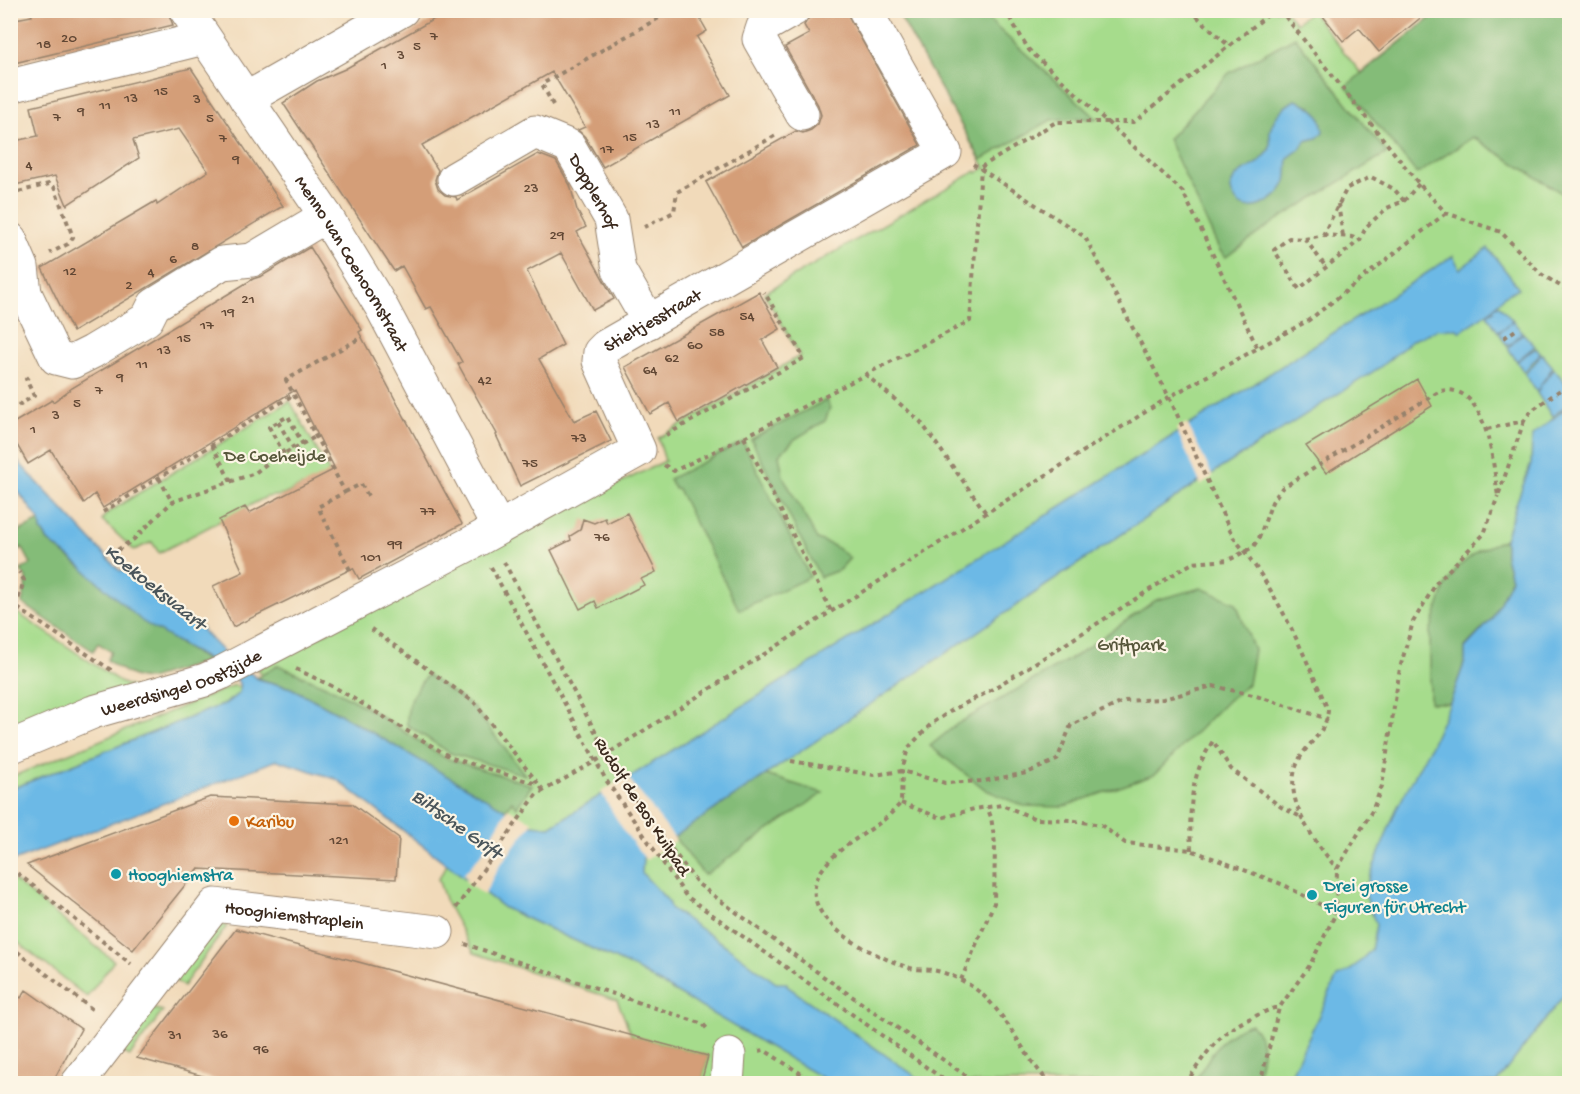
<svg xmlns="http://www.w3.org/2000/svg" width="1580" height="1094" viewBox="0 0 1580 1094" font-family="'Gochi Hand',sans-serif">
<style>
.green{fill:#a6dc8c;stroke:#708355;stroke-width:1.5}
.forest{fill:#84bc78;stroke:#60734b;stroke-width:1.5;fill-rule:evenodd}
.water{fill:#6cb9e6;stroke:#547282;stroke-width:1.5}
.pier{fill:#f1daba}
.building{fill:#d49e78}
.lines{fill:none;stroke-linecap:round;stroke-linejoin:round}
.minor-casing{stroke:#96826c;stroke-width:35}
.path{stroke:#96826c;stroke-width:4;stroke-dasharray:4.5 4.5;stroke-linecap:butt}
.minor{stroke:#fff;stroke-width:33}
.food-dot{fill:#e8710a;stroke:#fcf5e5;stroke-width:2}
.culture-dot{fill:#0f9aa8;stroke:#fcf5e5;stroke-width:2}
.labels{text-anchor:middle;stroke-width:4.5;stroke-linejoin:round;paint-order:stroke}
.number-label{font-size:15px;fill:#614734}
.street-label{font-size:18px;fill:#3b2a1e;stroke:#fcf5e5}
.park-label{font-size:18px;fill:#56563a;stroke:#fcf5e5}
.food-label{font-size:18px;fill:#c56008;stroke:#fcf5e5;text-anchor:start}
.culture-label{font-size:18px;fill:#0d838f;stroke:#fcf5e5;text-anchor:start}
.water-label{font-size:20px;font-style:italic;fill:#4a555a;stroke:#fcf5e5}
</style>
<rect width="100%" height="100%" fill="#fcf5e5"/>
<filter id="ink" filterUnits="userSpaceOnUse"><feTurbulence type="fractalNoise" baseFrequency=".0167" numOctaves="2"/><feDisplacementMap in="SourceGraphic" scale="12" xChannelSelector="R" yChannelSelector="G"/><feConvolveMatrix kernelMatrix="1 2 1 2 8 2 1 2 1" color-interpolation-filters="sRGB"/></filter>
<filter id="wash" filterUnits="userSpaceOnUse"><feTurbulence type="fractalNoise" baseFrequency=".008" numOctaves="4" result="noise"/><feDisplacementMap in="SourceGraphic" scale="24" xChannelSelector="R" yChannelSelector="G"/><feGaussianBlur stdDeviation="1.35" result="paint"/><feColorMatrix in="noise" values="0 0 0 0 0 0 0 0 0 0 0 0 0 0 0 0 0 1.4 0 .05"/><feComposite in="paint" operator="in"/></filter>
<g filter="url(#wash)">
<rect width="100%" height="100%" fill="#f1daba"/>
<path class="green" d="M1285,10L1296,23L1311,11L1361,73L1439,11H1569V1083H701L708,1056L632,1036L617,1000L474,953L446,902L438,879L465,837L288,719L258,669L469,556L665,461L658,438L800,356L764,293L976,171L977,173L985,168L897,11Z
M290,401L339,490L313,505L302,486L283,495L266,497L159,553L152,542L134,550L102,520L106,514L134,496Z
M10,608L122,683L133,688L11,738Z
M235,685L236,687L239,686V693L226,703L11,789V777Z
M12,879L114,961L87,997L11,937L10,880Z
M215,923L227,926L183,986L172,979Z
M150,1008L163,1011L130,1056L117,1050Z"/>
<path class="forest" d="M897,11H979L1097,119L1076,118L1051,120L981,160Z
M1439,11H1569V198L1473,137L1417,174L1346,86Z
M1295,37L1387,153L1277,220L1226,257L1220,251L1168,139L1229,73ZM1295,100L1311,106L1317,138L1305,141C1293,162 1263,165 1241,172C1255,166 1271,157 1271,139Z
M826,400L830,408L825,421L795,439L779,455L783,476L817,539L834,546L850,558L839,570L820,577L751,439Z
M743,442L810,577L739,610L678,489H675L669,479Z
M40,521L41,530L48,541L181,645L208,661L149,679C132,679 120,669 107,660L111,652L98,643L93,651L22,603L27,580L21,570L31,564L22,547L11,554V535Z
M1505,539V556L1511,579L1492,619L1465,647V661L1450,703H1430V632L1445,587L1458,567L1478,551Z
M1201,588L1236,603L1254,650L1248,684L1227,701L1154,775L1062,807L1024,806L986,790L930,746L957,724L1075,656L1156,600Z
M278,665L337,691L372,711L445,758L532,785L517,807L512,801L506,811L333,710L291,688L256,678Z
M427,675L473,707L525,775L450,753L407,725C406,704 414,691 427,675Z
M766,775L823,793L704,875L674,837Z
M1251,1024C1269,1041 1261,1062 1255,1083H1194C1208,1059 1221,1032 1251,1024Z"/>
<path class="water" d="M1295,100C1312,105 1322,113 1323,132L1317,138L1305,141L1300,149L1288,158C1287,165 1288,174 1286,181C1280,200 1244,221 1233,196C1231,193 1230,186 1232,183C1238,167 1259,169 1269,150C1272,143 1269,138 1270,132C1272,118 1284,106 1295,100Z
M1488,248L1519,288L1504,296L1494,308L1499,305L1512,320L1510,324L1513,321L1522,332L1514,341L1523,333L1535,346L1519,359L1536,348L1540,353L1538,356L1542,354L1553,367L1540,386L1554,369L1569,387V403L1567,405L1570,406L1569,989L1496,1083H1287L1337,977L1352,969L1371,950L1376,925L1364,891L1396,810L1429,749L1450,703L1465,661V648L1492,619L1511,579L1505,556V539L1517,501L1531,464L1532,436L1567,407L1566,406L1552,417L1537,393L1540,387L1536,391L1525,374L1539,358L1537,357L1524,372L1517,362L1519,360H1516L1508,348L1514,342L1507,346L1499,333L1509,324L1498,332L1487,315L1494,311L1493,309L1460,332L1457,329H1439L1413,340L1379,368L1199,482L643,858L642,873L668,901L670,908L732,950L776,983H787V986L925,1083H831L634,968L504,908L336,779L277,760L11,862V789L226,703L239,693L240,687L238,681L210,661L143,622L78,564L48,541L41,530L40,521L11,482V454L119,570L128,572L178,612L203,629V631L224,653L258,679L291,688L333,710L532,825L550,827L1188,426L1453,256L1460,269Z"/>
<path class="pier" d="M1187,423L1213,477L1201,485L1176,429Z
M627,776L676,840L646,860L623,830L601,792Z
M508,808L533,822L498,868L484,895L465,881L467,878L463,875L482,853Z"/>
<g id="blocks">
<path class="building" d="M30,10H167L173,25L10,64V20L32,16Z
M450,10H695L707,31L697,37L730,95L603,167L585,137L578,130L585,127L552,72L422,145L438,170L435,180L438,189L445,195L456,197L457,200L538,154L556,161L570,185L577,210L586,227L577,232L614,299L593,310L561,253L527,271L563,345L539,359L574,421L596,411L611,441L520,486L496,435L497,434L458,364L462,362L431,307L426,309L402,266L394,271L283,103L317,81L345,69Z
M820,10H845L920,145L742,247L706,182L796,131L803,133L811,130L818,124L821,115L818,105L785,47L809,34L804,25L810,16Z
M1318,10H1430L1379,52L1359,28L1343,41Z
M191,68L283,206L73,332L42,268L156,201L157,205L208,171L179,129L133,140L139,158L67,205L55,176L10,186V142L38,136L31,107Z
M310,247L362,330L359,332L462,524L359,579L353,568L233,627L213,586L243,572L219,520L245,507L249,513L335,469L295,390L103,508L95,494L84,503L51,450L28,464L10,433V425L52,400L53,402L72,388L253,279L262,276Z
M759,292L780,329L762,340L777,367L679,422L669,403L650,414L625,367Z
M1417,379L1432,406L1326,473L1306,446Z
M627,513L656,572L641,579L644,585L611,602L598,608L595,601L580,609L551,550L571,540L570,536L580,530L583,519L594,523L605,518L607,523Z
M210,797L352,804L399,838L396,879L198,869L133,950L27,865Z
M236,929L708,1056L701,1083H228L137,1058Z
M10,990L21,998L26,990L81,1029L52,1083H10Z"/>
</g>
</g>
<g filter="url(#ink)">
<use href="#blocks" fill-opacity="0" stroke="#96826c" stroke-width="1.5"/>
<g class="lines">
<g class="minor-casing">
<g id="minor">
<path id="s1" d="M186,10L326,216L382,308L498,527"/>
<path d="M793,10L763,27L759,39L802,114"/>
<path d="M10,86L204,38"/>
<path d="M246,99L402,10"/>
<path id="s2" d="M454,179L535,132L569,146L611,219L619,270L649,322"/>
<path d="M10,239L22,267L25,293L56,358L72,362L92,352L147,319L154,305L222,263L252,260L326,216"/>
<path id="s3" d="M10,747L93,712L205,680L221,673L477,540L639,450L599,361L600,352L606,346L945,152L865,10"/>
<path id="s4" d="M77,1084L215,905L437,932"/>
<path d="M727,1084L729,1055"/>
</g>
</g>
<path class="path" d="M1005,10L1029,50L1183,192L1257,347
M1190,10L1229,46
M1280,10L1419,184L1446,213L1501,232L1541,274L1570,292
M553,105L542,84L673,10
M973,164L1085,237L1169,397L1233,537C1276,588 1302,649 1328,710C1327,727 1317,736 1306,749C1273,790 1311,836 1337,869
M981,167L1056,122H1134L1274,10
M10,194L49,184L54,187L73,237L68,244L50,253
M1404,201L1394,189L1371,177L1347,188L1323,235L1305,239L1289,238L1274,250L1299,289L1360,240L1366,227L1387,208L1404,201L1419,184
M1338,204L1343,236
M644,227L674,212L677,192L778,134
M1323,235L1352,237L1360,240
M1305,239L1326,267
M1504,338L1517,329
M865,374L920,421L986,513
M10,410L34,396L26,379L31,375
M278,422L294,449
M1487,429L1524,421L1531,411L1570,383
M666,435L804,358L764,292
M744,437L831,611
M212,445L231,482
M284,454L269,427L288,416L303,445
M664,465L674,471L744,437L970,321L981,168
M159,478L172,502
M345,492L361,484L368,496
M103,512L293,395
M110,555L134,539L172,502L255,473L270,461L315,437
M504,562L617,772L645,814L698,884L824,977L978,1084
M491,567L606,780L686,896L950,1084
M350,570L318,507L345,492L286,380L362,337
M10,603L114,672
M16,607L24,580L19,572
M371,629L474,702L544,791
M296,669L336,688L452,758L537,784
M791,761L874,775L902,771L945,783L984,781L1027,773L1057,760L1071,725L1125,701L1163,699L1213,686L1253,695L1328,719
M901,803L941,818L974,809L1002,805L1036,819L1070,820L1101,825L1125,843L1191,850L1284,885L1336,913
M1191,850C1189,810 1190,775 1213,741L1231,769L1281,807L1301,817
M10,870L12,869L131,964
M456,908L536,795L596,761L1169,397L1309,320L1446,213
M465,944L703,1024L709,1031
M10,946L93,1010
M961,980L994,903L995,844L991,817L987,807
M759,1051L764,1050L817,1084
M1051,1084C1022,1056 1007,1011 974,988C963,980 946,972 932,970C925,969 917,970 910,968C873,956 786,916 824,867C838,848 862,836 881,822C888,817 894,810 901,803L902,771L908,748L931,724L954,709L984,694L1053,652L1182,569L1193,563L1229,560L1253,547L1259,538L1272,502L1282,488L1440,391C1488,381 1493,465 1498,496L1524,421
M1186,1084C1199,1062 1217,1036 1239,1024C1250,1018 1262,1013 1274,1008H1279
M1260,1084L1279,1008L1310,965L1336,913L1337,869L1372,811L1382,786L1400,668L1413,622L1437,582L1484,534L1498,496"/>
<use href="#minor" class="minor"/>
</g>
</g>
<circle class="food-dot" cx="234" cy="821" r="6"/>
<g class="culture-dot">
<circle cx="116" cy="874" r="6"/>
<circle cx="1312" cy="895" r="6"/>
</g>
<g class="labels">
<g class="number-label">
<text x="434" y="40">7</text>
<text x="69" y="42">20</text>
<text x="44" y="48">18</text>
<text x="417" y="50">5</text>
<text x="401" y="59">3</text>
<text x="384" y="69">1</text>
<text x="161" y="95">15</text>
<text x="131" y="102">13</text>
<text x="197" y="103">3</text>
<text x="105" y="109">11</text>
<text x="81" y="115">9</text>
<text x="675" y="115">11</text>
<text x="57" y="121">7</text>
<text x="210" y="122">5</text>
<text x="653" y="128">13</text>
<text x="630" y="141">15</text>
<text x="223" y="142">7</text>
<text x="607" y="153">17</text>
<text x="236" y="163">9</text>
<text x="29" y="169">4</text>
<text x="531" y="192">23</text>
<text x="557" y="239">29</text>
<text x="195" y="250">8</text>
<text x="173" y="263">6</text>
<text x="70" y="275">12</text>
<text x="151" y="276">4</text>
<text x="129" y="289">2</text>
<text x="248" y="303">21</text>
<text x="228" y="316">19</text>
<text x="747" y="320">54</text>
<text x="207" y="329">17</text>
<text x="717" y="336">58</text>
<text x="184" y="342">15</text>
<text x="695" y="349">60</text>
<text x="164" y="354">13</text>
<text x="672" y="362">62</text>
<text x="142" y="368">11</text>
<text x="650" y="374">64</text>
<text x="120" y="381">9</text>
<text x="485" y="384">42</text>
<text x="99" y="394">7</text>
<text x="77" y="407">5</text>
<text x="56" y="419">3</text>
<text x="33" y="433">1</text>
<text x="579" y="442">73</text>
<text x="530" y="467">75</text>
<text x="428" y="515">77</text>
<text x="602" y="541">76</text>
<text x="395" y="548">99</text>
<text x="371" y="561">101</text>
<text x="339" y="844">121</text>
<text x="220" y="1038">36</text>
<text x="175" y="1039">31</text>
<text x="261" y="1053">96</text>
</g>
<g class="street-label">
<text dy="6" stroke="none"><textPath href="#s2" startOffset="182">Dopplerhof</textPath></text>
<text dy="6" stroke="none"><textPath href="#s1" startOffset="303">Menno van Coehoornstraat</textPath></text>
<text dy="6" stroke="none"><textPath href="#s3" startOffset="866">Stieltjesstraat</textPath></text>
<text dy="6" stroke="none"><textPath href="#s3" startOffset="183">Weerdsingel Oostzijde</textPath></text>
<text transform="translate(643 806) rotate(57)" y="6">Rudolf de Bos Kuilpad</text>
<text dy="6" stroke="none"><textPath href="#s4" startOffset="306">Hooghiemstraplein</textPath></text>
</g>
<g class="park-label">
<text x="275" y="461">De Coeheijde</text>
<text x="1131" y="650">Griftpark</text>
</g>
<g class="food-label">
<text x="246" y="827">Karibu</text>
</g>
<g class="culture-label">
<text x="128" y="880">Hooghiemstra</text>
<text x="1324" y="891">Drei grosse<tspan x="1324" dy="21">Figuren für Utrecht</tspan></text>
</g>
<g class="water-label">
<text transform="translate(156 586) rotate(39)" y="7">Koekoeksvaart</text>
<text transform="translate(458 823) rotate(36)" y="7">Biltsche Grift</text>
</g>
</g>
<rect width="1580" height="1094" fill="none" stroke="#fcf5e5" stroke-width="36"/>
</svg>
